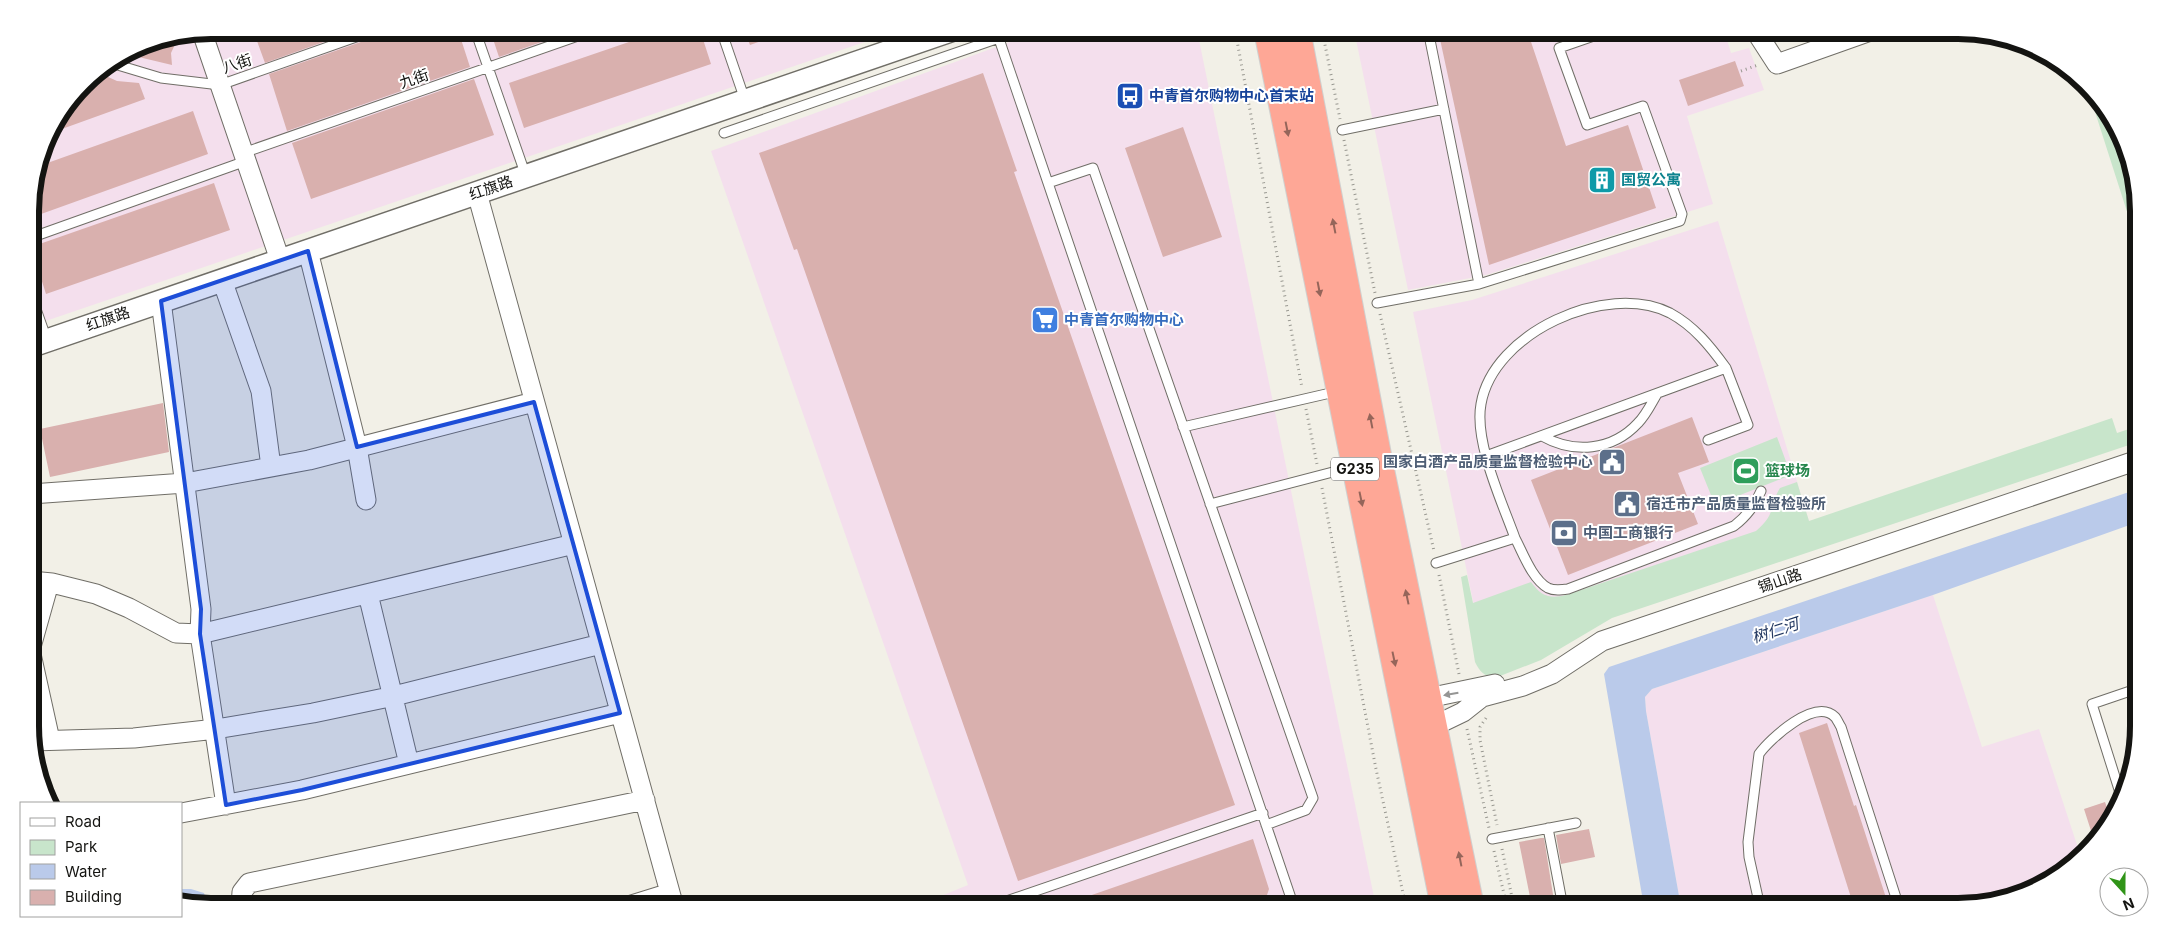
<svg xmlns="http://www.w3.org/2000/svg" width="2169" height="937" viewBox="0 0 2169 937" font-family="Inter,'Noto Sans SC',sans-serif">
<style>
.commercial{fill:#f4dfed}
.green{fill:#c8e5cb}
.water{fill:#bacaea}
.building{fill:#d9b0ae}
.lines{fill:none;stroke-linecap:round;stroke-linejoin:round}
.service-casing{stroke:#706e67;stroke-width:11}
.minor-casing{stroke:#706e67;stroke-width:21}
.tertiary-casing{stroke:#706e67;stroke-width:25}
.trunk-casing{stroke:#d0d0cf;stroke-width:30}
.path{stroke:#999891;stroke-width:3;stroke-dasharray:1 4;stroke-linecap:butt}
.service{stroke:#fff;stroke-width:9}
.minor{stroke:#fff;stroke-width:19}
.tertiary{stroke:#fff;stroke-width:22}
.trunk{stroke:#fea796;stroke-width:28}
.oneway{fill:#95655a}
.oneway2{fill:#959594}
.marked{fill:#1d4ed8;fill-opacity:0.2;stroke:#1d4ed8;stroke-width:4;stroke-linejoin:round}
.labels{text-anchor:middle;stroke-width:4;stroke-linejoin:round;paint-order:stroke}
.shield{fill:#fff;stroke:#5a5a58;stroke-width:1}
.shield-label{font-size:14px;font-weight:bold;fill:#141411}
.street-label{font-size:15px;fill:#141411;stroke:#fff}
.transit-label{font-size:15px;font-weight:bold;fill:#164399;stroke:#fff;text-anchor:start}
.culture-label{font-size:15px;font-weight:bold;fill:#0d838f;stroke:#fff;text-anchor:start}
.shop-label{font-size:15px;font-weight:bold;fill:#366cbe;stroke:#fff;text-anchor:start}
.service-label{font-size:15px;font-weight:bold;fill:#4e5e75;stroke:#fff;text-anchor:start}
.leisure-label{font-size:15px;font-weight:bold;fill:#27864d;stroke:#fff;text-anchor:start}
.water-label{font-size:16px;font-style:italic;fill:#223760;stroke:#fff}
.rim{fill:none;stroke:#141411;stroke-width:6}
</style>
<rect width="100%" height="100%" fill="#f2f0e7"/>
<path class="commercial" d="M211,30H900L31,326L30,199L49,130L91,75L142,44Z
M1043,30H1197L1376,907H914L968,885L711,151Z
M1354,30H1724L1731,53L1749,48L1764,90L1687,116L1713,204L1486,275L1408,290Z
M1718,221L1809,521L1479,630L1413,312L1472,300Z
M1933,595L1982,747L2039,729L2080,854L2068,870L2017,897L1970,907H1681L1646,711L1645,697L1652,689Z"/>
<path class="green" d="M2088,90L2101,100L2137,187L2138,246Z
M2112,418L2117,433L2138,426V442L1612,618L1541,660L1495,678C1484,676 1480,672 1475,662L1461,577L1467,575L1473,603L1531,582C1541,596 1549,599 1566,595L1756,531C1777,513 1769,506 1780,488L1797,482L1809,521Z
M1777,437L1791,475L1715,505L1700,468Z"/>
<path class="water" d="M2138,489V522L1933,595L1652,689L1645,697L1646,711L1681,907H1644L1604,674L1609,667Z
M181,889H191L204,893L208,906L181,901Z"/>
<path class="building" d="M253,30H357L265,63Z
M382,30H458L470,67L287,131L269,74L378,36Z
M490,30H576L499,57Z
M664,30H700L711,64L524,128L509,83Z
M744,30H786L787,32L750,45Z
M1438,30H1527L1566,146L1628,125L1656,208L1489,265Z
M179,36L171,53L172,65L126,54L142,44Z
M1735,61L1744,86L1688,106L1679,80Z
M97,72L117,81L139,83L145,99L48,134L91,75Z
M983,73L1017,171L1014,172L1235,805L1018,881L797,249L794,250L759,153Z
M474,79L494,135L311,199L292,143Z
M193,111L208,154L30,218V199L39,166Z
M1183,127L1222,237L1163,257L1125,148Z
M214,183L230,230L46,294L31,247Z
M163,403L169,452L50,477L40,429Z
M1692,417L1709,462L1678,473L1698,524L1568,575L1531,480Z
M1827,723L1854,806L1856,805L1889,907H1854L1799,733Z
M2105,802L2110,816L2093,837L2084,809Z
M1589,829L1595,857L1561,864L1556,835Z
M1541,838H1544L1555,907H1532L1519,842Z
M1253,839L1269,889L1263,907H1064L1063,905Z"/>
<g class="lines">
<g class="service-casing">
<path id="service" d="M475,30L526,176
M721,30L745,100
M996,30L1294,907
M1428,30L1479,284
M111,63L161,78L220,85L376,30
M1342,130L1444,109
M724,133L999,38
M243,153L595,30
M1048,183L1093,168L1313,798L1306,810L1266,825
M30,238L246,161
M31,295L47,340
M1377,303L1479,284L1680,221L1682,214L1643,106L1587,125L1559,48L1611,30
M1183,427L1339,391
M1542,436C1574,454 1612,451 1638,423C1646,415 1651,404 1657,394
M1708,440L1748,425L1726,368
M1210,504L1352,467
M1515,538C1523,553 1532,579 1548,588C1554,591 1561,590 1568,589L1734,526C1747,516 1754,506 1761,491
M1436,563L1515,538C1502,502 1474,442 1481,404C1493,333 1606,281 1670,313C1694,326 1710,346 1726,368L1486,456
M2122,799L2092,704L2139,688
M1548,828L1563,907
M1492,839L1576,823
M989,907L1263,813
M1760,907L1749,857L1748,842L1759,754C1770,739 1815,697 1835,717C1837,719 1839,724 1841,727L1899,907"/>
</g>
<g class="minor-casing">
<path id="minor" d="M1755,30L1777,64L1873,30
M202,32L280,260
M477,193L674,907
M308,251L357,447L366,500
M222,280L261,391L271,467
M161,301L201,609L200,634L226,805
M31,494L185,483L309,460L534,402
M31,581L52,583L96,594L129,608L176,633L200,634L574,544
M368,594L409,764
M31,647L49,583
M31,654L50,740
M1428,698L1495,684
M1434,726L1463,712L1482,697L1523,686L1552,674L1602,641L2138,460
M32,741L134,738L216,729L313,713L394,696L601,644
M181,813L302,790L620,713
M241,907L242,892L249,883L645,800
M625,907L670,893"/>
</g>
<g class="tertiary-casing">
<path id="tertiary" d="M31,346L952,30"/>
</g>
<g class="trunk-casing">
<path id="trunk" d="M1268,30L1445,907
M1296,30L1378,460L1470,907"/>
</g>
<path class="path" d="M1235,30L1302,388
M1322,30L1340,119
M1741,71L1758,65
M1344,140L1375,293
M1380,314L1434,551
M1306,409L1317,464
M1322,488L1376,769L1406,907
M1439,575L1459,674
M1486,718L1480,727V740L1497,825
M1467,729L1489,828
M1502,849L1514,907
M1494,851L1507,907"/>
<use href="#service" class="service"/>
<use href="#minor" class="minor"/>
<use href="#tertiary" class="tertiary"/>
<use href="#trunk" class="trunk"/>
</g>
<defs><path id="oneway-solid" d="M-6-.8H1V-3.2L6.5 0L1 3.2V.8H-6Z" transform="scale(1.25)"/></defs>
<g class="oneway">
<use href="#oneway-solid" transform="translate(1287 129) rotate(79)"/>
<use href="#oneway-solid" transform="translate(1334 226) rotate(-101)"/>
<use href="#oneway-solid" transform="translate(1319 289) rotate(79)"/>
<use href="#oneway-solid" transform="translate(1371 421) rotate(-101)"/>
<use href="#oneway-solid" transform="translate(1361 499) rotate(78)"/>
<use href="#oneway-solid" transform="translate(1407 597) rotate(-102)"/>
<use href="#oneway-solid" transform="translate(1394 659) rotate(78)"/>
<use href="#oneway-solid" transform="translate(1460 859) rotate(-101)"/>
</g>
<use class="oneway2" href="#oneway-solid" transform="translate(1451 694) rotate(170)"/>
<path class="marked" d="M308,251L357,447L534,402L620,713L302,790L226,805L200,634L201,609L161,301Z"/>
<defs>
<g id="bus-square" transform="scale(1.4375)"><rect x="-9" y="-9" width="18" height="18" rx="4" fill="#1a4fb4" stroke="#fff"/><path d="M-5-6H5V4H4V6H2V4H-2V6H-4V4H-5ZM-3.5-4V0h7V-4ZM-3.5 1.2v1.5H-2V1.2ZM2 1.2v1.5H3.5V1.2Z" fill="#fff"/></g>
<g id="building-square" transform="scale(1.4375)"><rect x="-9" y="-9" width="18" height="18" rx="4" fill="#0f9aa8" stroke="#fff"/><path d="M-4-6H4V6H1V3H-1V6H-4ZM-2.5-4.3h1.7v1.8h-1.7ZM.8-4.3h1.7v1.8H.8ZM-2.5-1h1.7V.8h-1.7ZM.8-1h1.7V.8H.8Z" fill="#fff"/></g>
<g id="supermarket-square" transform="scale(1.4375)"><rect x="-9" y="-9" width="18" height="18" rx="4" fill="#3f7fe0" stroke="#fff"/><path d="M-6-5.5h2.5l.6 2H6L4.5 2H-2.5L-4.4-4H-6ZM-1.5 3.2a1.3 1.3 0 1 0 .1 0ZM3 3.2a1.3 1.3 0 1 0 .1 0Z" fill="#fff"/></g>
<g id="civic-square" transform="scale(1.4375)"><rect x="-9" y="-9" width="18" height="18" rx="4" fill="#5c6f8a" stroke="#fff"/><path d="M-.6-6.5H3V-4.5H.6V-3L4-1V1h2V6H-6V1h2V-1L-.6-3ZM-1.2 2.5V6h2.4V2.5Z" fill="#fff"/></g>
<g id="stadium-square" transform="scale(1.4375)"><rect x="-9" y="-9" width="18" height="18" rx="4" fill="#2e9e5b" stroke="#fff"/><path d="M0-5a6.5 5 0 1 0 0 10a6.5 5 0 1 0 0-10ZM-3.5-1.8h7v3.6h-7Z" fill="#fff"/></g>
<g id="bank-square" transform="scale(1.4375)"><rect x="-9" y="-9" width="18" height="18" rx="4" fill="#5c6f8a" stroke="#fff"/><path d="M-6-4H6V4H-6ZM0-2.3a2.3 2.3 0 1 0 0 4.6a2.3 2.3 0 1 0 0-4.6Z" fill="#fff"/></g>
</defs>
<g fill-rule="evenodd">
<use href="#bus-square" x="1130" y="96"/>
<use href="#building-square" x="1602" y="180"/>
<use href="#supermarket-square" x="1045" y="320"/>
<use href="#civic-square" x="1612" y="462"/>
<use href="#stadium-square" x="1746" y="471"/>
<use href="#civic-square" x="1627" y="504"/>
<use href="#bank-square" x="1564" y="533"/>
</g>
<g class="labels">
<rect class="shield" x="1331" y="457.5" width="48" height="23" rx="4"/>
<g class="shield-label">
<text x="1355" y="474">G235</text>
</g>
<g class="street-label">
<text transform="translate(237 64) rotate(-19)" y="5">八街</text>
<text transform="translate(414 79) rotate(-19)" y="5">九街</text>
<text transform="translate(491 188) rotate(-19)" y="5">红旗路</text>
<text transform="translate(108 319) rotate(-19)" y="5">红旗路</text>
<text transform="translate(1780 581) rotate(-19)" y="5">锡山路</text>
</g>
<g class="transit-label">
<text x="1149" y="101">中青首尔购物中心首末站</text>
</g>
<g class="culture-label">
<text x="1621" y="185">国贸公寓</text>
</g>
<g class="shop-label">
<text x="1064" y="325">中青首尔购物中心</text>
</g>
<g class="service-label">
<text x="1593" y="467" text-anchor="end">国家白酒产品质量监督检验中心</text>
<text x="1646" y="509">宿迁市产品质量监督检验所</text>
<text x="1583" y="538">中国工商银行</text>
</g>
<g class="leisure-label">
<text x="1765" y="476">篮球场</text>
</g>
<g class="water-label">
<text transform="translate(1775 630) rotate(-18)" y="6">树仁河</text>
</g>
</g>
<path d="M0 0H2169V937H0ZM211 39H1958A172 172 0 0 1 2130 211V726A172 172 0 0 1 1958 898H211A172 172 0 0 1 39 726V211A172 172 0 0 1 211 39Z" fill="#fff" fill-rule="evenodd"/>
<path class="rim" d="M211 39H1958A172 172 0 0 1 2130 211V726A172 172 0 0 1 1958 898H211A172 172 0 0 1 39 726V211A172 172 0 0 1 211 39Z"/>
<rect x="20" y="802" width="162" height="115" fill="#ffffff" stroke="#a1a1a0"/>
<rect x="30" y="818" width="25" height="8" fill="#ffffff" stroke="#a1a1a0"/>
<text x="65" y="827" font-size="15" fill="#141411">Road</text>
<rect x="30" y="840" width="25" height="15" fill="#c8e5cb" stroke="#a1a1a0"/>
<text x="65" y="852" font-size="15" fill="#141411">Park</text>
<rect x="30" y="864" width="25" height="15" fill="#bacaea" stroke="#a1a1a0"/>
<text x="65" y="877" font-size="15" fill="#141411">Water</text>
<rect x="30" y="890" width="25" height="15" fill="#d9b0ae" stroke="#a1a1a0"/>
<text x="65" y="902" font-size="15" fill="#141411">Building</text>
<g transform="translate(2124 892) rotate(159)"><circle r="24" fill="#ffffff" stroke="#a1a1a0"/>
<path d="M0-4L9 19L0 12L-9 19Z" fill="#309418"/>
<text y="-8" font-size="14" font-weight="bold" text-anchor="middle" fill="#141411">N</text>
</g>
</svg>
